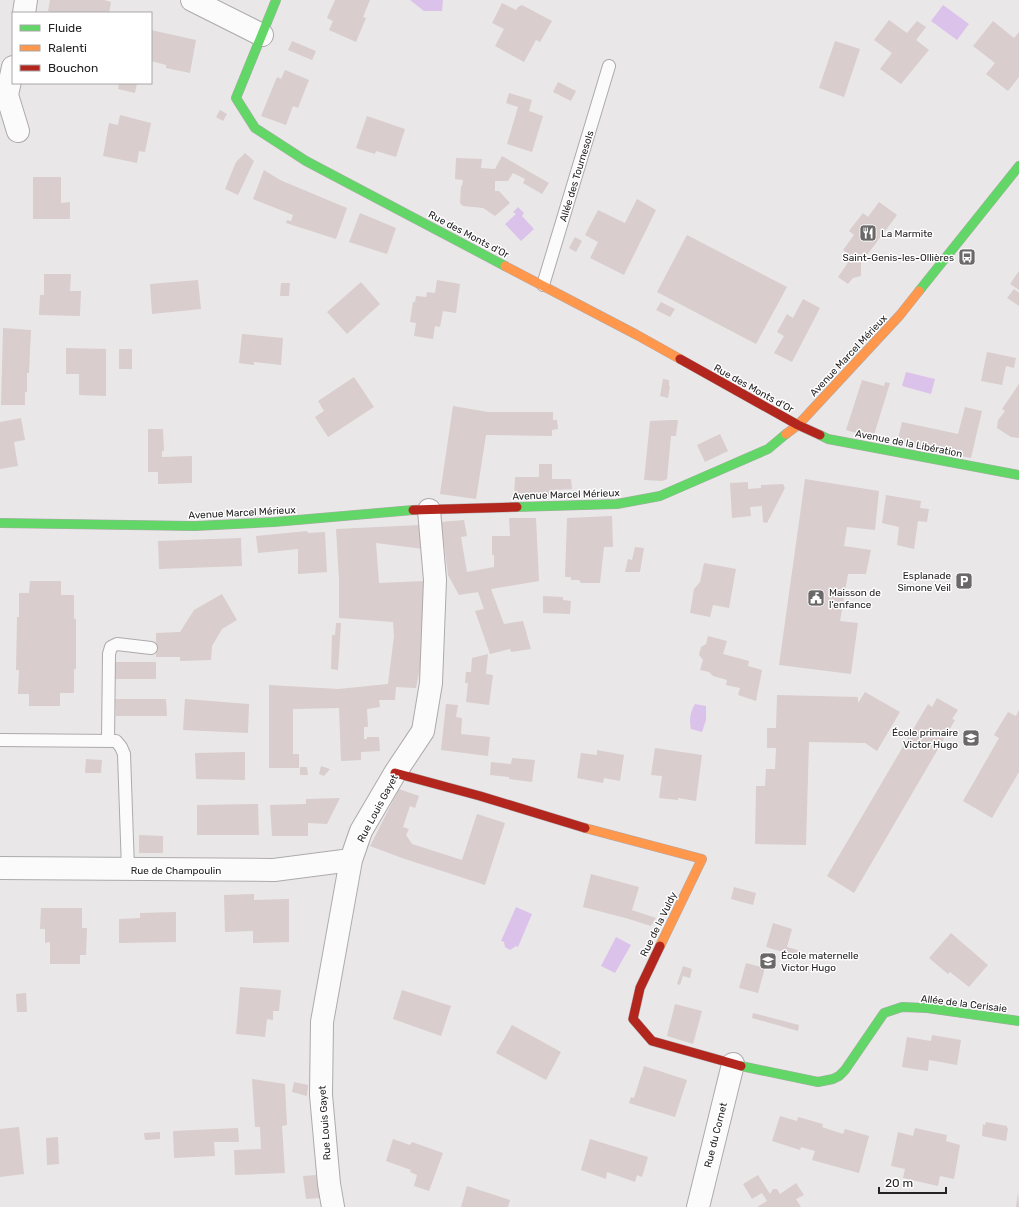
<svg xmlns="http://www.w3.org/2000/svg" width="1019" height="1207" viewBox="0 0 1019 1207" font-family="Rubik,sans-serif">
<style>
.water{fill:#dbc2eb}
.building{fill:#d9cdcd}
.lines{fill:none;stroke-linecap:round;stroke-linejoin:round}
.lane-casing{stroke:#adaaac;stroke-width:14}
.street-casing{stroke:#adaaac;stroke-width:24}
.fast-casing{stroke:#adaaac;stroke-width:10}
.slow-casing{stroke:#adaaac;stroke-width:10}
.jam-casing{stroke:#adaaac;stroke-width:10}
.lane{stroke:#fcfbfc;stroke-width:12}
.street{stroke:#fcfbfc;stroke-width:22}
.fast{stroke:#63d668;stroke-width:9}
.slow{stroke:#ff974d;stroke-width:9}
.jam{stroke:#b3261e;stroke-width:9}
.labels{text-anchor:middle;stroke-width:3;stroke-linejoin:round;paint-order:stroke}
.street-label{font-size:10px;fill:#252324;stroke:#fff}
.poi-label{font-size:10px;fill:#252324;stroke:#fff;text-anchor:start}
</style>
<rect width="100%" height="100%" fill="#eae7e8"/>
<path class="water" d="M410,0H443L442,11H424Z
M943,5L969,24L957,40L931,21Z
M518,207L524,213L522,216L534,229L521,241L505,224L516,214L513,212Z
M906,372L935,379L931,394L902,386Z
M695,704L706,706V720L702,732L691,729C689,720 690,712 695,704Z
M516,907L532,914L518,947L516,946L510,950L505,947L504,942L501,941Z
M616,937L631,945L615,973L601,966Z"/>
<path class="building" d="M50,0H104L111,2L109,13H56L48,11Z
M335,0H370L363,17L366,18L356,42L329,30L333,21L327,18Z
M502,3L516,10L518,7L522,5L552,21L540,42L536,40L524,62L495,46L504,29L492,23Z
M889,20L907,33L917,21L926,27L916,40L929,50L901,84L880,69L892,53L874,40Z
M993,21L1014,38L1019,32V77L1008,91L986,74L995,63L973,46Z
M151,30L196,40L190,73L166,68V65L151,61Z
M292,41L316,51L312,60L288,50Z
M835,41L860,49L844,97L819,88Z
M285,70L309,80L298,108L293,106L286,125L261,116L277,77L281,79Z
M558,82L576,91L571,101L553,92Z
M119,83H137L135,93L118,89Z
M509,93L532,100L529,111L543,116L532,152L507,144L518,107L506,103Z
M220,110L227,114L223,121L216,117Z
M120,115L151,123L145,152L139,151L137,163L103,156L109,123L118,125Z
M367,116L405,129L396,157L376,151L375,154L356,148Z
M245,153L254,161L238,195L225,189L236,162Z
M502,156L549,183L542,194L523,183L525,179L513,173L508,181H495V191H499L510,203L495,216L483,208L463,206L460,203L461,186H462L463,180L455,179L456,158L482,159L481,168L495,169Z
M264,170L280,180L347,208L336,239L286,223L287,220L291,221L293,215L253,199Z
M33,177H61V203L70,202V219H33Z
M637,199L656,210L624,275L590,258L598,242L585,235L598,210L625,223Z
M879,202L897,215L861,263V276L853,278L848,284L838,277L847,264L849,255L843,250L854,235L849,231L863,213L868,217Z
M360,213L396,228L387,254L349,242Z
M687,235L787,287L756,344L657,292Z
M575,237L582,241L576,252L569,248Z
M1019,271V290L1010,284Z
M44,274H71L70,291H81L80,316L39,315L40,295H44Z
M198,280L201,309L152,314L150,284Z
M437,280L460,284L456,313L443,311L440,327L435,326L433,339L414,336L416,323L410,322L413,302H415L416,296L426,297L427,292L435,293Z
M361,282L380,304L347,334L327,312Z
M281,283H290L289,296H280Z
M1014,289L1019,293V306L1007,298Z
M803,299L820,308L792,362L774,353L784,336L777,332L787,314L793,318Z
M661,302L675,309L670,317L656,310Z
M3,328L31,330L29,373H27V392H25V405H1Z
M242,334L283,338L281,365L254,362V365L239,363Z
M66,348L106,349V396L79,395V374H66Z
M119,349H132V369H119Z
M987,352L1016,358L1014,368L1006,366L1002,385L981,381Z
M354,377L374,407L328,437L315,417L324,411L318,401Z
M663,379L669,380V386H670L668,398L660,396Z
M862,380L884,386L885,382L890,383L873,438L846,430Z
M1019,384V438L1011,437L997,428L998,420L1005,411L1002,409Z
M453,406L488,412H553V420H557L558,429L552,430V436L486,435L476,499L440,494Z
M965,407L982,411L971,458L897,443L902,422L958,434Z
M21,418L25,440L14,442L18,466L0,469V422Z
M672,420H678L676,436H671L667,479L662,481L644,480L650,421Z
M148,429H163L164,451H162V457L192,456V483L158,484V472H148Z
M720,434L728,451L705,462L697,445Z
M539,464H552V479H571L572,489L552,490V497L514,498L515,477H539Z
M805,479L879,491L875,530L847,527L844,546L871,550L866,574H848L840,621L858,623L851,674L779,665Z
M748,482V489L761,488V485L783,484L785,488L767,523L763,522L762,506L750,507L751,516L732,518L730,483Z
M886,495L921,501L920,508L929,509L927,522L918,521L914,549L897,545L899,527L882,523Z
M612,516L613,547H604L600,583H581L579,580H571V577H565L567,518Z
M509,518H536L539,581L491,589L504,624L523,621L531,649L511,652L510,649L490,654L475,611L484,609L478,592L459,595L448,575L441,522L464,520L467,536L461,537L467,572L494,567V555H492V536H510Z
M420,525L423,549L376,543L379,583L425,581L424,638H421L420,668L416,688L396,687L395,700H379L380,707L367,709L368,727H364V739H367V737H379L380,751L361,752V760L341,761L339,708L293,709V754H299V768H269V685L338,689L388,684L394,636L393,622L339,618V580L336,529Z
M307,531L308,533L325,532L327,572L298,574V549L258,553L256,536Z
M241,538L242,566L159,569L158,541Z
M635,547L644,548L640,572H625L628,559L632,560Z
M704,563L736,569L729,608L713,605L710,617L690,613L694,589L700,582Z
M30,581H61V595H74V619H76V669H74V693H60V706H29V694H18L19,670H16L17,617H19V593H29Z
M222,594L237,620L222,629L212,646L211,660L180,661V657H156V633L180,632L194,610Z
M543,596L563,597V600L571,601L570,614L543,613Z
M336,623H341L338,670L331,669L332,635H335Z
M708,636L727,641L723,654L749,661L748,666L762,670L756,701L738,695L740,688L726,685L727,680L713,676L709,672L700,670L703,660L699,655L701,647L706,644Z
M488,654L486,674L493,675L489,705L466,702L468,683H465L466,672H471L472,658Z
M115,662H156V679H115Z
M865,692L900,712L877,751L865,743L809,742L806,845L755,844L756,786H765L766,769H775L776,748H767V728H776L777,695L858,697V703Z
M937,698L958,710L952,719L955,720L854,893L827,876L928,704L932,707Z
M115,699H166L167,716H116Z
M185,699L249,704L248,733L183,730Z
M446,704L458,705L456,717L462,718L461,734L490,737L488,756L441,750Z
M1019,710V772L992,818L963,801L999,738L994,735L1008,712L1016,716Z
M655,748L702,755L696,801L678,798V800L659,798L662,776L651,775Z
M597,750L624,755L620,781L604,778L603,783L577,778L581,753L597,755Z
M245,752V780L196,779L195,753Z
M512,758L535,760L532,782L509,779V777L490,775L491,762L511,764Z
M86,759L102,760L101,773H85Z
M321,766L330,769L324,776L319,774Z
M300,767H307L308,775H300Z
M399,789L419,796L415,808L410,806L403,827L409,829L406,835L412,844L462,860L477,814L505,823L485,885L402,858L370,846Z
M340,798L327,824L308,823V836H272L270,805L306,804V799Z
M258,804L259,835H197V805Z
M139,835L163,836V853H139Z
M591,874L639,887L632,910L656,918L651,926L629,919L583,907Z
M734,887L756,893L753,905L731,899Z
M254,894V900L289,899V942L253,943V931L225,932L224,895Z
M41,908H82V928H87L86,955H80V964H50V942L45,943V929H40Z
M176,912V942L119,943V919L140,918V913Z
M773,923L792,929L787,947L801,951L799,957L766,947Z
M951,933L988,965L969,987L950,972L948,974L929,958Z
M746,963L765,968L758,993L739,988Z
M683,966L692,969L690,978L683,976L680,985L677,984Z
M240,987L281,990L279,1011H273V1020L267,1019L265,1037L236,1034Z
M402,990L451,1006L441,1036L393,1019Z
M26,993L27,1012H17L16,994Z
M675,1004L702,1011L693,1044L667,1036Z
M753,1013L799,1025L798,1031L752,1018Z
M512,1025L561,1052L546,1080L496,1053Z
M932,1035L961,1040L957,1065L929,1060L928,1071L902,1067L907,1037L931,1041Z
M644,1066L687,1080L675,1117L629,1103L631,1097L634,1098Z
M252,1079L285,1084L287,1125L282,1126L285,1173L235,1175L234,1150L261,1149L260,1127H255Z
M294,1082L308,1085L307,1096L292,1092Z
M780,1116L797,1121L798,1117L823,1124L822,1127L843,1134L845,1129L869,1136L859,1173L812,1160L815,1151L801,1147L800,1150L772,1141Z
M986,1122L1007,1126V1128H1008L1006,1141L982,1136L983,1124L985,1125Z
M19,1127L24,1174L0,1177V1129Z
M238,1128L239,1142H214L215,1156L174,1158L173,1131Z
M915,1128L947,1135L946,1141L960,1145L954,1179L940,1176L938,1186L903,1178L905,1169L891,1166L898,1132L913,1136Z
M160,1132V1139L145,1140L144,1133Z
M58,1137L59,1164L47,1165L46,1138Z
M393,1139L410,1145L412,1142L443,1153L429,1191L414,1186L417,1175L410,1172L411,1170L386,1161Z
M590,1139L648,1157L642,1177L637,1175L635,1182L607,1172L606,1179L581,1170Z
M316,1175L320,1198L306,1199L303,1176Z
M758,1175L770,1194L773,1189H777L780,1194L796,1183L804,1195L796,1199L801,1207H757L767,1201L762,1193L752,1199L743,1184Z
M467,1186L510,1200L508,1207H461Z
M1018,1192L1019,1207H1016Z"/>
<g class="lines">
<g class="lane-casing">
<path id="lane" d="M543,285L609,66
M0,740L116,741L121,747L124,754L128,869
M108,741L109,654L111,647L117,644L151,648"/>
</g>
<g class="street-casing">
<path id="street" d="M192,0L262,35
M24,13L26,0
M13,67L7,95L18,131
M0,868L274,870L351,860
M333,1207L329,1184L321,1095L322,1022L351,860L361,831L395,773L423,731L431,683L435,580L429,510
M698,1207L733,1064"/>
</g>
<g class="fast-casing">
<path id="fast" d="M276,0L236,98L255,128L306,161L505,266
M919,291L1019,166
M820,435L828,439L1019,475
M517,507L617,504L660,496L768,449L786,434
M0,523L195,526L274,522L413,510
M741,1066L818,1082L833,1079L839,1076L845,1070L884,1013L902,1007L927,1008L1019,1021"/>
</g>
<g class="slow-casing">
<path id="slow" d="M505,266L637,335L680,359
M786,434L798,425L900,315L919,291
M585,828L702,859L660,946"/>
</g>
<g class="jam-casing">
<path id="jam" d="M680,359L798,425L820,435
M413,510L517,507
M395,773L480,796L585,828
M660,946L640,988L633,1019L652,1041L741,1066"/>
</g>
<use href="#lane" class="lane"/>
<use href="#street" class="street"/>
<use href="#fast" class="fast"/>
<use href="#slow" class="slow"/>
<use href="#jam" class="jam"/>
</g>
<defs>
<g id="restaurant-square" transform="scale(0.9)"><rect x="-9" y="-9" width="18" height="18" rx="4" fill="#6a6869" stroke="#fff"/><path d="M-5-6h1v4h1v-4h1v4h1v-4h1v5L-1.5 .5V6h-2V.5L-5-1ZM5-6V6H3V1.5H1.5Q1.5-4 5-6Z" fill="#fff"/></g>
<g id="bus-square" transform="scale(0.9)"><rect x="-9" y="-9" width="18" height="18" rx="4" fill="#6a6869" stroke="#fff"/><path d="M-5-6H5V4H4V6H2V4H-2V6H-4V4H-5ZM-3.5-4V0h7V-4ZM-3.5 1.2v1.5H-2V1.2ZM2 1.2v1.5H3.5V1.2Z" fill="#fff"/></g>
<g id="parking-square" transform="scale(0.9)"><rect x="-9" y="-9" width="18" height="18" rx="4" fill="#6a6869" stroke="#fff"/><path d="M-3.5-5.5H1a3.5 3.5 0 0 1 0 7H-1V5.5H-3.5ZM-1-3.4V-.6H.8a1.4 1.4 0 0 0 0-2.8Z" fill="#fff"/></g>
<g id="civic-square" transform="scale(0.9)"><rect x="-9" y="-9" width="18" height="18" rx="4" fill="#6a6869" stroke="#fff"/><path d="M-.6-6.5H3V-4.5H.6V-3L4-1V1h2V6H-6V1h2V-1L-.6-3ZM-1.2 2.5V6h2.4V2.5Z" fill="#fff"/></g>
<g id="school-square" transform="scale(0.9)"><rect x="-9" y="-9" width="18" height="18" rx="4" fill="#6a6869" stroke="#fff"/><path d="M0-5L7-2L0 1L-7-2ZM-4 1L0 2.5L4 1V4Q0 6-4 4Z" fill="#fff"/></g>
</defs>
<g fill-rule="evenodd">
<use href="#restaurant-square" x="868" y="233"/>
<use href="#bus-square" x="967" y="257"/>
<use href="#parking-square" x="964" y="581"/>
<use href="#civic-square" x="816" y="598"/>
<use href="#school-square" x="971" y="738"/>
<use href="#school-square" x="768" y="961"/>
</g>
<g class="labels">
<g class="street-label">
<text transform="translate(576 176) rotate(-73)" y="4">Allée des Tournesols</text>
<text transform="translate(469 234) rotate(28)" y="4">Rue des Monts d'Or</text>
<text transform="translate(848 355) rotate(-47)" y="4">Avenue Marcel Mérieux</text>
<text transform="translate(754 388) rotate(29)" y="4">Rue des Monts d'Or</text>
<text transform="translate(909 443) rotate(11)" y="4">Avenue de la Libération</text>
<text transform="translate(566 494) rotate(-2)" y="4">Avenue Marcel Mérieux</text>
<text transform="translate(242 512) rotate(-3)" y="4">Avenue Marcel Mérieux</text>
<text transform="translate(377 808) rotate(-62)" y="4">Rue Louis Gayet</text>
<text x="176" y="874">Rue de Champoulin</text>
<text transform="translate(658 924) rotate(-64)" y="4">Rue de la Vuldy</text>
<text transform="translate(964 1003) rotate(7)" y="4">Allée de la Cerisaie</text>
<text transform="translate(324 1123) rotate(-94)" y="4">Rue Louis Gayet</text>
<text transform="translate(715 1135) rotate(-76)" y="4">Rue du Cornet</text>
</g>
<g class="poi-label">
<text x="881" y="237">La Marmite</text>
<text x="954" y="261" text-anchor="end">Saint-Genis-les-Ollières</text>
<text x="951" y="579" text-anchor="end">Esplanade<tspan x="951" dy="12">Simone Veil</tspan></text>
<text x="829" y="596">Maisson de<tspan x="829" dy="12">l'enfance</tspan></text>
<text x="958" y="736" text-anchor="end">École primaire<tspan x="958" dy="12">Victor Hugo</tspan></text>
<text x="781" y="959">École maternelle<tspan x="781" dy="12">Victor Hugo</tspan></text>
</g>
</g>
<rect x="12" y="12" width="140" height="72" fill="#ffffff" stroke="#a8a7a7"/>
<rect x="20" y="25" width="20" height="6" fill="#63d668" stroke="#a8a7a7"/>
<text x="48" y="32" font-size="12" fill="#252324">Fluide</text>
<rect x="20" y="45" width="20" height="6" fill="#ff974d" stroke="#a8a7a7"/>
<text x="48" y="52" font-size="12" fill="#252324">Ralenti</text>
<rect x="20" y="65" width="20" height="6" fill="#b3261e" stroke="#a8a7a7"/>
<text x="48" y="72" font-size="12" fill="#252324">Bouchon</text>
<path d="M879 1187v6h67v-6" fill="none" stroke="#252324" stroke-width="2"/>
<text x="885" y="1187" font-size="12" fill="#252324" stroke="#ffffff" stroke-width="3" paint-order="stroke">20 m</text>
</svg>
